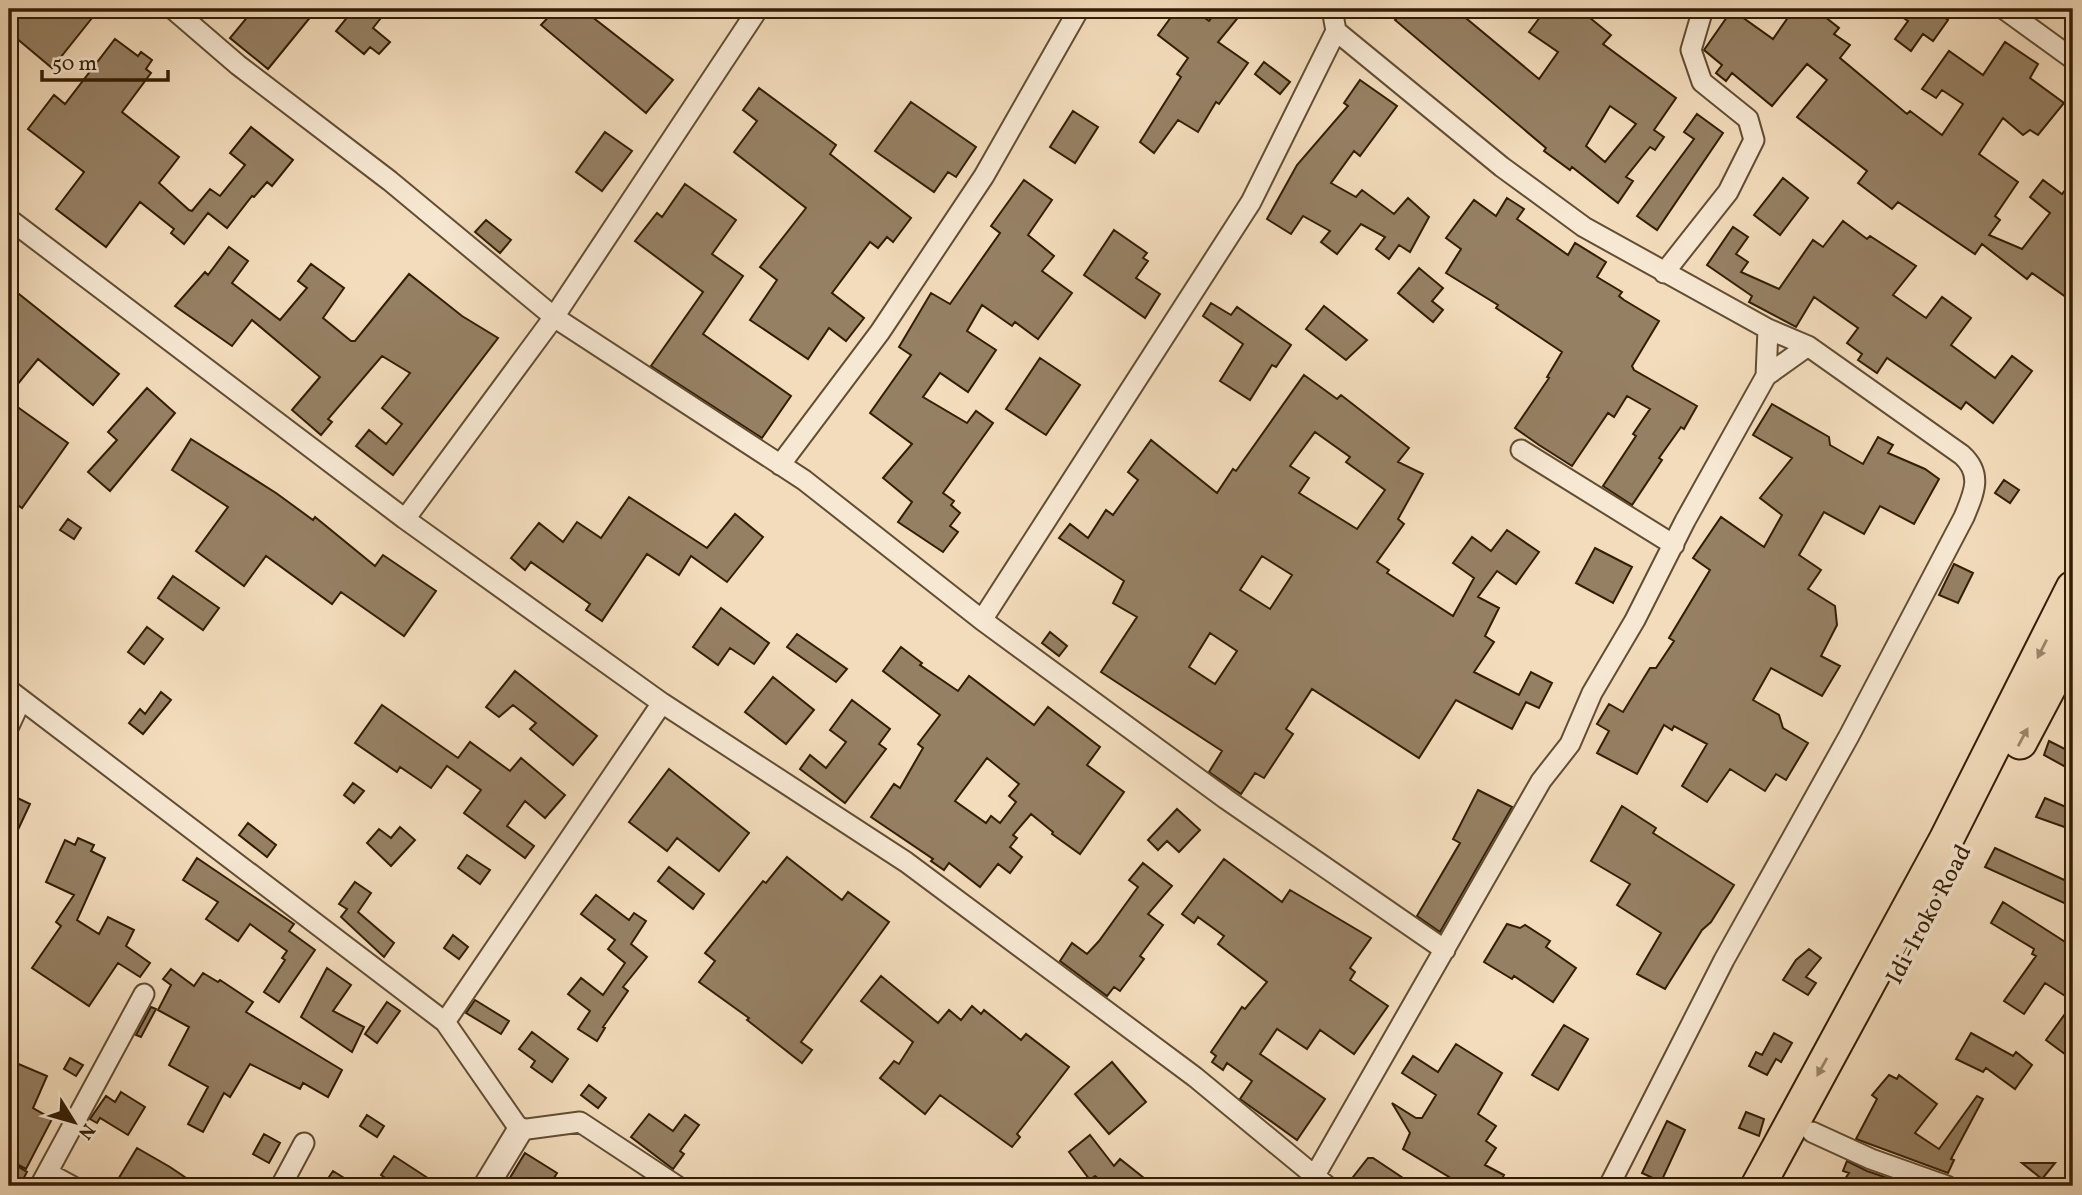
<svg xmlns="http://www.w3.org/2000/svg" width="2082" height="1195" viewBox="0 0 2082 1195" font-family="Vollkorn,serif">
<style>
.building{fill:#968064;stroke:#321d05;stroke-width:2;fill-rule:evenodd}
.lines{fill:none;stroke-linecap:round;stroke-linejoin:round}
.minor-casing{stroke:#624d33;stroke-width:23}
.tertiary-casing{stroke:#624d33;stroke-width:28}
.trunk-casing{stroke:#321d05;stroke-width:37}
.minor{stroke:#f7e8d3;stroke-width:19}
.tertiary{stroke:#f7e8d3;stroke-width:24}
.trunk{stroke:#f3dcbc;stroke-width:33}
.oneway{fill:#9c866a}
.labels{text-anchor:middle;stroke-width:7;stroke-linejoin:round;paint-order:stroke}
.street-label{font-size:24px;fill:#321d05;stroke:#f7e8d3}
</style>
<rect width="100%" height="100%" fill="#f3dcbc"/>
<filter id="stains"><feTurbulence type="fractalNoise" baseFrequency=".00286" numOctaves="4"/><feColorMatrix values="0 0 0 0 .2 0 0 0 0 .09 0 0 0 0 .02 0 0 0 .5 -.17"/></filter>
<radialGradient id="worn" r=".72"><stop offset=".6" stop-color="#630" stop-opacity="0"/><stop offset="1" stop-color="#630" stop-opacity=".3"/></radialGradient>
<path class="building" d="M21,9H80L92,18L52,68L9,32V23Z
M254,9H317L268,69L230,38Z
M354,9H388L373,28L390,42L379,54L370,47L364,54L336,31Z
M556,9H582L673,80L646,113L541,25Z
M1177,9H1192L1209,21L1219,9H1245L1218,42L1248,63L1219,104L1216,102L1198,132L1178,120L1154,153L1140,142L1181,77L1177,74L1188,58L1158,35Z
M1405,9H1455L1539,79L1558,52L1529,32L1546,9H1579L1611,35L1603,44L1676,98L1654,130L1664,137L1655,150L1650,147L1626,177L1633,181L1618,203L1572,167L1570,170L1544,151L1546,148L1395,20ZM1610,106L1636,124L1605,162L1586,146Z
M1794,9H1815L1839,28L1834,34L1850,45L1840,58L1907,114L1910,111L1942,135L1963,104L1942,90L1936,98L1922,89L1949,51L1983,75L2005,42L2038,64L2030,78L2064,103L2038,135L2030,130L2023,135L2003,118L1979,154L2018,182L1995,216L2000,220L1989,235L2022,249L2050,213L2030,197L2043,180L2062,194L2073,180V302L2032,273L2027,279L1982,244L1975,254L1898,202L1892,209L1858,183L1867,171L1797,117L1827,80L1807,64L1772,106L1732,73L1726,81L1716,73L1722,65L1704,50L1732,10L1773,39Z
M1890,9H1933L1948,20L1933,41L1923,34L1911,51L1895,39L1908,21Z
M115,39L138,56L141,52L152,60L146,69L151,73L122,112L179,157L159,183L189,210L192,211L210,189L220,196L245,165L230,153L251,127L293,160L272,186L267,182L254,197L252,196L227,228L208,213L184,244L171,233L174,229L140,202L106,247L56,209L84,172L28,129L54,95L65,104Z
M1264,62L1290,82L1280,94L1255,74Z
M1360,80L1397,106L1360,156L1354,151L1331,183L1356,197L1362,190L1394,214L1408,198L1429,217L1410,252L1399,245L1389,259L1376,249L1385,237L1361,224L1337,254L1321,242L1330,231L1303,216L1291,234L1267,219L1297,165L1348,106L1344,103Z
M759,88L836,145L830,154L911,218L893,242L887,237L878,248L870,242L832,293L864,318L846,341L829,328L808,359L750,320L777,280L760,267L806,208L734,152L757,121L743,110Z
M911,102L976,147L956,177L948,172L934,192L875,151Z
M1073,111L1098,127L1075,163L1050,147Z
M1697,114L1723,133L1657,230L1637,216L1694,139L1684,132Z
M605,132L632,151L602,191L576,172Z
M1783,178L1808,198L1780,235L1754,215Z
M1024,180L1052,200L1028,235L1054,256L1042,271L1072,293L1038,339L1015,322L1012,326L982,305L967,331L996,350L968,392L940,373L923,397L967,423L976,411L993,423L943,493L954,501L951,505L960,513L950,526L958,532L943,552L898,522L912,502L883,478L912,444L870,413L911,355L899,347L931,293L950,304L1000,233L991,226Z
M685,184L736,220L712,254L743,276L703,334L791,396L762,438L651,366L703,292L635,241L657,213L662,217Z
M1507,198L1524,209L1517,219L1568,255L1575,243L1606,262L1597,277L1622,292L1619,296L1624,300L1659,321L1632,366L1634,370L1697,406L1684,429L1681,427L1659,458L1662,460L1632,505L1603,486L1636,436L1633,434L1650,409L1627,396L1614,417L1608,413L1572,466L1539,445L1515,428L1549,378L1547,377L1562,352L1496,308L1498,305L1446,273L1461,249L1446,238L1474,200L1496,216Z
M486,220L511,240L500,253L475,232Z
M1843,221L1867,239L1870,236L1916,266L1893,295L1926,318L1942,297L1971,318L1951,345L1995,378L2012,356L2032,371L1993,423L1966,402L1961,409L1887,358L1877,373L1858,360L1862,354L1847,343L1858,328L1814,297L1796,327L1749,302L1752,296L1707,265L1733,227L1748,237L1736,254L1748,262L1741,272L1779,289L1813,240L1823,247Z
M1114,230L1147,253L1143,258L1148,261L1136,278L1160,294L1145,318L1084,275Z
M229,247L248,261L232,283L280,320L307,288L298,281L311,264L344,288L323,318L351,341H355L409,274L462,316L498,338L393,475L356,446L369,430L386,444L402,424L382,408L410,373L382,356L328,419L332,422L321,435L292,410L320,377L252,320L232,346L175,306L205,272L208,275Z
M1419,268L1443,288L1432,301L1443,310L1433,322L1398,293Z
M9,286L119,374L93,405L38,359L9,395Z
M1211,303L1231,315L1237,307L1291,345L1276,367L1272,365L1250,400L1220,381L1243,344L1203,316Z
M1324,306L1367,340L1346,360L1306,329Z
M1040,358L1080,385L1046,435L1006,409Z
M1304,375L1337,399L1341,395L1409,448L1398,462L1423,474L1398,519L1404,524L1377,562L1389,570L1387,573L1453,616L1474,578L1453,563L1472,537L1491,551L1507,530L1539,552L1516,584L1497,571L1478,597L1499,608L1485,636L1494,642L1474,672L1519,695L1531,672L1552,683L1539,708L1526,702L1512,729L1456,700L1419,758L1312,689L1286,729L1293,734L1264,778L1255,773L1241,794L1209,772L1222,751L1101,672L1137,617L1113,603L1124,581L1059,538L1070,524L1088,538L1106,510L1113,515L1138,480L1128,472L1151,440L1217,493L1233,469L1236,471ZM1315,432L1350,457L1346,462L1385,490L1357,529L1299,493L1309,478L1290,466ZM1262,556L1292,575L1270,609L1240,590ZM1210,633L1237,651L1215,684L1189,667Z
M147,388L175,413L110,491L88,472L117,440L108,432Z
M9,401L68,443L22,508L9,499Z
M1772,404L1829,437L1830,445L1863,464L1878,437L1893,445L1888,453L1925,469L1939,479L1914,524L1880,506L1864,534L1824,512L1799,555L1821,570L1808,589L1835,606L1837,625L1821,656L1840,666L1822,696L1771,668L1753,700L1779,715L1783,728L1808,743L1786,780L1776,774L1765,791L1730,769L1707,802L1682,786L1707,744L1674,726L1672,730L1664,725L1637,774L1597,753L1609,731L1597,724L1609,704L1623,712L1650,668H1656L1674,641L1669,638L1710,570L1693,558L1721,517L1764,547L1782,515L1760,498L1792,458L1753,435Z
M191,439L276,493L313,520L315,517L375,566L383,555L436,591L404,636L341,592L332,604L266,556L244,586L196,551L228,507L172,470Z
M2004,480L2019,490L2010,503L1995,493Z
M629,497L707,548L735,514L763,537L727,582L691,556L679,575L647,554L602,621L586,610L590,604L531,562L525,570L511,558L539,523L563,542L577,522L601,538Z
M68,519L81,528L74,539L60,530Z
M1595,548L1632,567L1613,603L1576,583Z
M1954,564L1973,573L1958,603L1939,595Z
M173,576L219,608L203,630L158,598Z
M721,608L769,643L754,664L730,648L718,665L693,647Z
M147,627L163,639L144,664L128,652Z
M1050,632L1067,646L1059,656L1042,643Z
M797,634L847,669L836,682L787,647Z
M901,647L922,663L920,665L958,691L969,676L1034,725L1048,707L1100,747L1087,765L1124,792L1080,854L1052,834L1053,832L1031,814L1013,835L1017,838L1010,847L1022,857L1010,873L998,864L980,887L949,863L944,870L931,861L933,859L871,817L894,784L900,788L923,748L918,744L940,715L883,671ZM987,758L1019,784L1009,796L1016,802L1000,823L991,816L986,823L955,801Z
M515,671L597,736L573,765L530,729L536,723L513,705L499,717L486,707Z
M773,677L814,710L786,744L745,712Z
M161,692L171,700L143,734L129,723L140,709L145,714Z
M852,700L890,729L879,744L886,749L845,803L800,769L810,755L826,768L846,742L830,730Z
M382,705L458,758L470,742L510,771L521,758L565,795L545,818L525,801L507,826L534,846L525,858L464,813L481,790L447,766L431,788L400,767L397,772L355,743Z
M2049,741L2073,753V771L2044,755Z
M669,769L749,833L719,871L677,838L667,851L629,822Z
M353,783L364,791L354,803L344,795Z
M1478,790L1512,807L1440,932L1417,916L1460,843L1453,839Z
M9,794L30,804L9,849Z
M2045,798L2073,810V830L2036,817Z
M1622,806L1656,828L1653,833L1734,885L1711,922L1702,930L1665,989L1637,974L1661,933L1617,905L1630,884L1591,861Z
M1177,809L1200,830L1179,852L1167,841L1158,850L1148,840Z
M248,823L276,845L267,857L239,835Z
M400,827L415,840L391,866L367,843L379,829L391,838Z
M78,838L94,845L91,851L105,858L77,920L99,934L108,917L134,930L126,946L150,963L140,977L118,963L89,1006L32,968L61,926L56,922L74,895L46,882L65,840L75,845Z
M1995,848L2073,884V907L1985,867Z
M467,855L490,870L480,884L458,868Z
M787,857L842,900L848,892L889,922L801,1042L812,1050L802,1063L747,1020L749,1018L699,982L715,961L705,953L763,881L766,883Z
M197,858L294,924L289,931L315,950L279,1002L264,992L285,960L282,958L287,951L250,924L238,941L206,919L218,902L183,880Z
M1224,859L1282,902L1290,890L1371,938L1350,968L1355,972L1350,980L1388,1006L1354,1054L1320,1030L1307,1049L1277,1029L1260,1054L1325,1099L1297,1140L1240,1099L1252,1081L1227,1063L1223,1070L1212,1062L1216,1056L1211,1052L1242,1007L1245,1009L1267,982L1218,944L1224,936L1198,917L1194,923L1182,914Z
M1143,863L1172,886L1148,914L1163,925L1140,956L1144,959L1120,991L1114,987L1107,996L1060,961L1072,943L1087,954L1099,941L1138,887L1129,880Z
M669,867L704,894L693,909L658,881Z
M355,882L371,893L358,912L394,943L384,957L341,917L347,909L339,904Z
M596,895L629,920L634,913L646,921L631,944L647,957L623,987L628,991L603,1027L605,1028L597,1041L578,1029L590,1011L568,994L581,978L603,995L625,963L608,949L615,940L581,914Z
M2003,902L2073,947V1001L2045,983L2024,1014L2004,1001L2036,956L2032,954L2034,949L1991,923Z
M1507,924L1520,928L1525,925L1550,941L1546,947L1576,968L1553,1002L1514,976L1512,979L1484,962Z
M453,935L468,947L459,959L444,948Z
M1809,949L1821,958L1806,977L1816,983L1808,995L1783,980L1796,960Z
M327,968L351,985L333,1011L364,1027L352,1052L301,1017Z
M171,969L194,986L203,973L218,982L220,980L253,1002L246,1012L342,1070L328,1097L303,1083L300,1089L250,1064L230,1097L224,1093L203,1132L188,1124L208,1087L169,1065L189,1027L158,1010L171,985L163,979Z
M881,976L938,1023L949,1010L961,1020L972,1006L981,1014L984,1010L1021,1040L1026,1034L1069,1067L1017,1134L1020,1137L1012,1147L940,1095L925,1114L880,1078L894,1061L899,1064L913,1042L861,1001Z
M475,1000L509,1021L501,1034L466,1013Z
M387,1002L400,1011L377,1043L365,1034Z
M2073,1003V1060L2046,1040Z
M151,1007L156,1009L141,1037L136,1035Z
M1564,1025L1588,1039L1558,1090L1532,1075Z
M532,1032L568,1059L552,1082L531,1067L535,1061L519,1049Z
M1774,1033L1792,1043L1781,1062L1776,1059L1767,1075L1749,1066L1756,1052L1762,1055Z
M1971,1033L2013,1056L2016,1052L2032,1065L2015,1089L1986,1068L1983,1072L1956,1059Z
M1456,1044L1502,1073L1478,1114L1496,1126L1486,1141L1496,1148L1485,1165L1504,1175L1498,1186H1464L1403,1149L1410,1133L1392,1103L1416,1118H1422L1436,1095L1402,1073L1413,1056L1438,1072Z
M70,1058L83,1065L76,1076L64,1069Z
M9,1060L47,1076L33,1108L52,1119L26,1169L9,1160Z
M1112,1062L1146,1102L1109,1134L1075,1094Z
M1889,1075L1897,1079L1899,1075L1937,1104L1915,1133L1939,1149L1977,1096L1983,1099L1951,1159L1954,1160L1948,1173L1856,1139L1877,1099L1872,1095Z
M589,1085L606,1098L598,1108L581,1095Z
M121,1092L145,1107L128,1135L100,1118L97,1123L90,1119L106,1096L115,1102Z
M1746,1112L1764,1119L1759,1136L1739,1128Z
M649,1114L673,1131L685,1115L699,1125L680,1151L684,1154L673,1169L631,1137Z
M367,1115L384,1126L377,1137L360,1126Z
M1667,1121L1685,1130L1661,1182L1642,1173Z
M264,1134L280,1143L269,1163L253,1154Z
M1090,1135L1114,1166L1120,1159L1154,1186H1108L1095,1176L1090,1180L1069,1152Z
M137,1148L170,1167L198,1186H114Z
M525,1153L557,1173L549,1186H505Z
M394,1156L440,1186H397L381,1175Z
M1368,1158H1373L1415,1186H1346Z
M1847,1161L1867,1171L1911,1186H1840L1849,1173L1843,1171Z
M2022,1163H2055L2042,1179Z
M15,1165L27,1172L20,1185L9,1178Z
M333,1171L357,1186H323Z"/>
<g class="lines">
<g class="minor-casing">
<path id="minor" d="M173,9L238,65L390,181L554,317L804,480L982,620L1226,799L1445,950
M1332,9L1336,31L1502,167L1584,227L1768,329L1808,346L1962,455C1983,474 1974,493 1964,517L1849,736L1724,960L1609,1186
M2004,9L2073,59
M9,219L405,519L662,703L906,862L1195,1077L1327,1186
M1664,273L1728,192L1754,140L1748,119L1702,82L1691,50L1703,9
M1766,376L1768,329
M1521,450L1674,545
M780,465L880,332L984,176L1079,9
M405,519L554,317L758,9
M982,620L1251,202L1336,31
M9,690L445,1022L520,1130L580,1122L677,1186
M9,726L21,700
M445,1022L662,703
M1812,1132L1871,1159L1947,1186
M48,1173L72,1186
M1314,1177L1541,781L1570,744L1592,693L1635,620L1685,521L1766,376L1808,346
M40,1186L144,994
M281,1186L304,1143"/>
</g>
<g class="tertiary-casing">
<path id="tertiary" d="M486,1186L520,1130"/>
</g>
<g class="trunk-casing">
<path id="trunk" d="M2020,742L2073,642
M1758,1186L1946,840L2073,588"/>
</g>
<use href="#minor" class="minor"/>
<use href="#tertiary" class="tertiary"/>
<use href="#trunk" class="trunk"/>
</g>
<defs><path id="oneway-solid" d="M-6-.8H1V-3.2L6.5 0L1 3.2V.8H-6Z" transform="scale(1.75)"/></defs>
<g class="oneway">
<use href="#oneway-solid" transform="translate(2042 649) rotate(117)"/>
<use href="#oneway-solid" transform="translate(2023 737) rotate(-62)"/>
<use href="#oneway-solid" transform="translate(1822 1067) rotate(119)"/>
</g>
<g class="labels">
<g class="street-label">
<text transform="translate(1928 914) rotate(-62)" y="8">Idi-Iroko Road</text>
</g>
</g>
<rect width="2082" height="1195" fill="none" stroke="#f3dcbc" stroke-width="35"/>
<rect x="10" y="10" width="2061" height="1174" fill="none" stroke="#321d05" stroke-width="3.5"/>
<rect x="18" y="18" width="2047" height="1160" fill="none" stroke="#321d05" stroke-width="2"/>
<g transform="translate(74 1122) rotate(127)" stroke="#f7e8d3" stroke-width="5" paint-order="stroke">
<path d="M0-5L12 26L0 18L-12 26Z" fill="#321d05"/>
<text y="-10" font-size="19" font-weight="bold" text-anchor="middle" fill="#321d05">N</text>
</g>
<path d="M42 70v10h126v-10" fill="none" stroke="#321d05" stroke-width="3.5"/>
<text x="52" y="70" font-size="21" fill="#321d05" stroke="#f7e8d3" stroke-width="5" paint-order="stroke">50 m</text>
<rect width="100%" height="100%" filter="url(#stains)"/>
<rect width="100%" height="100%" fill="url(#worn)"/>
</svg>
